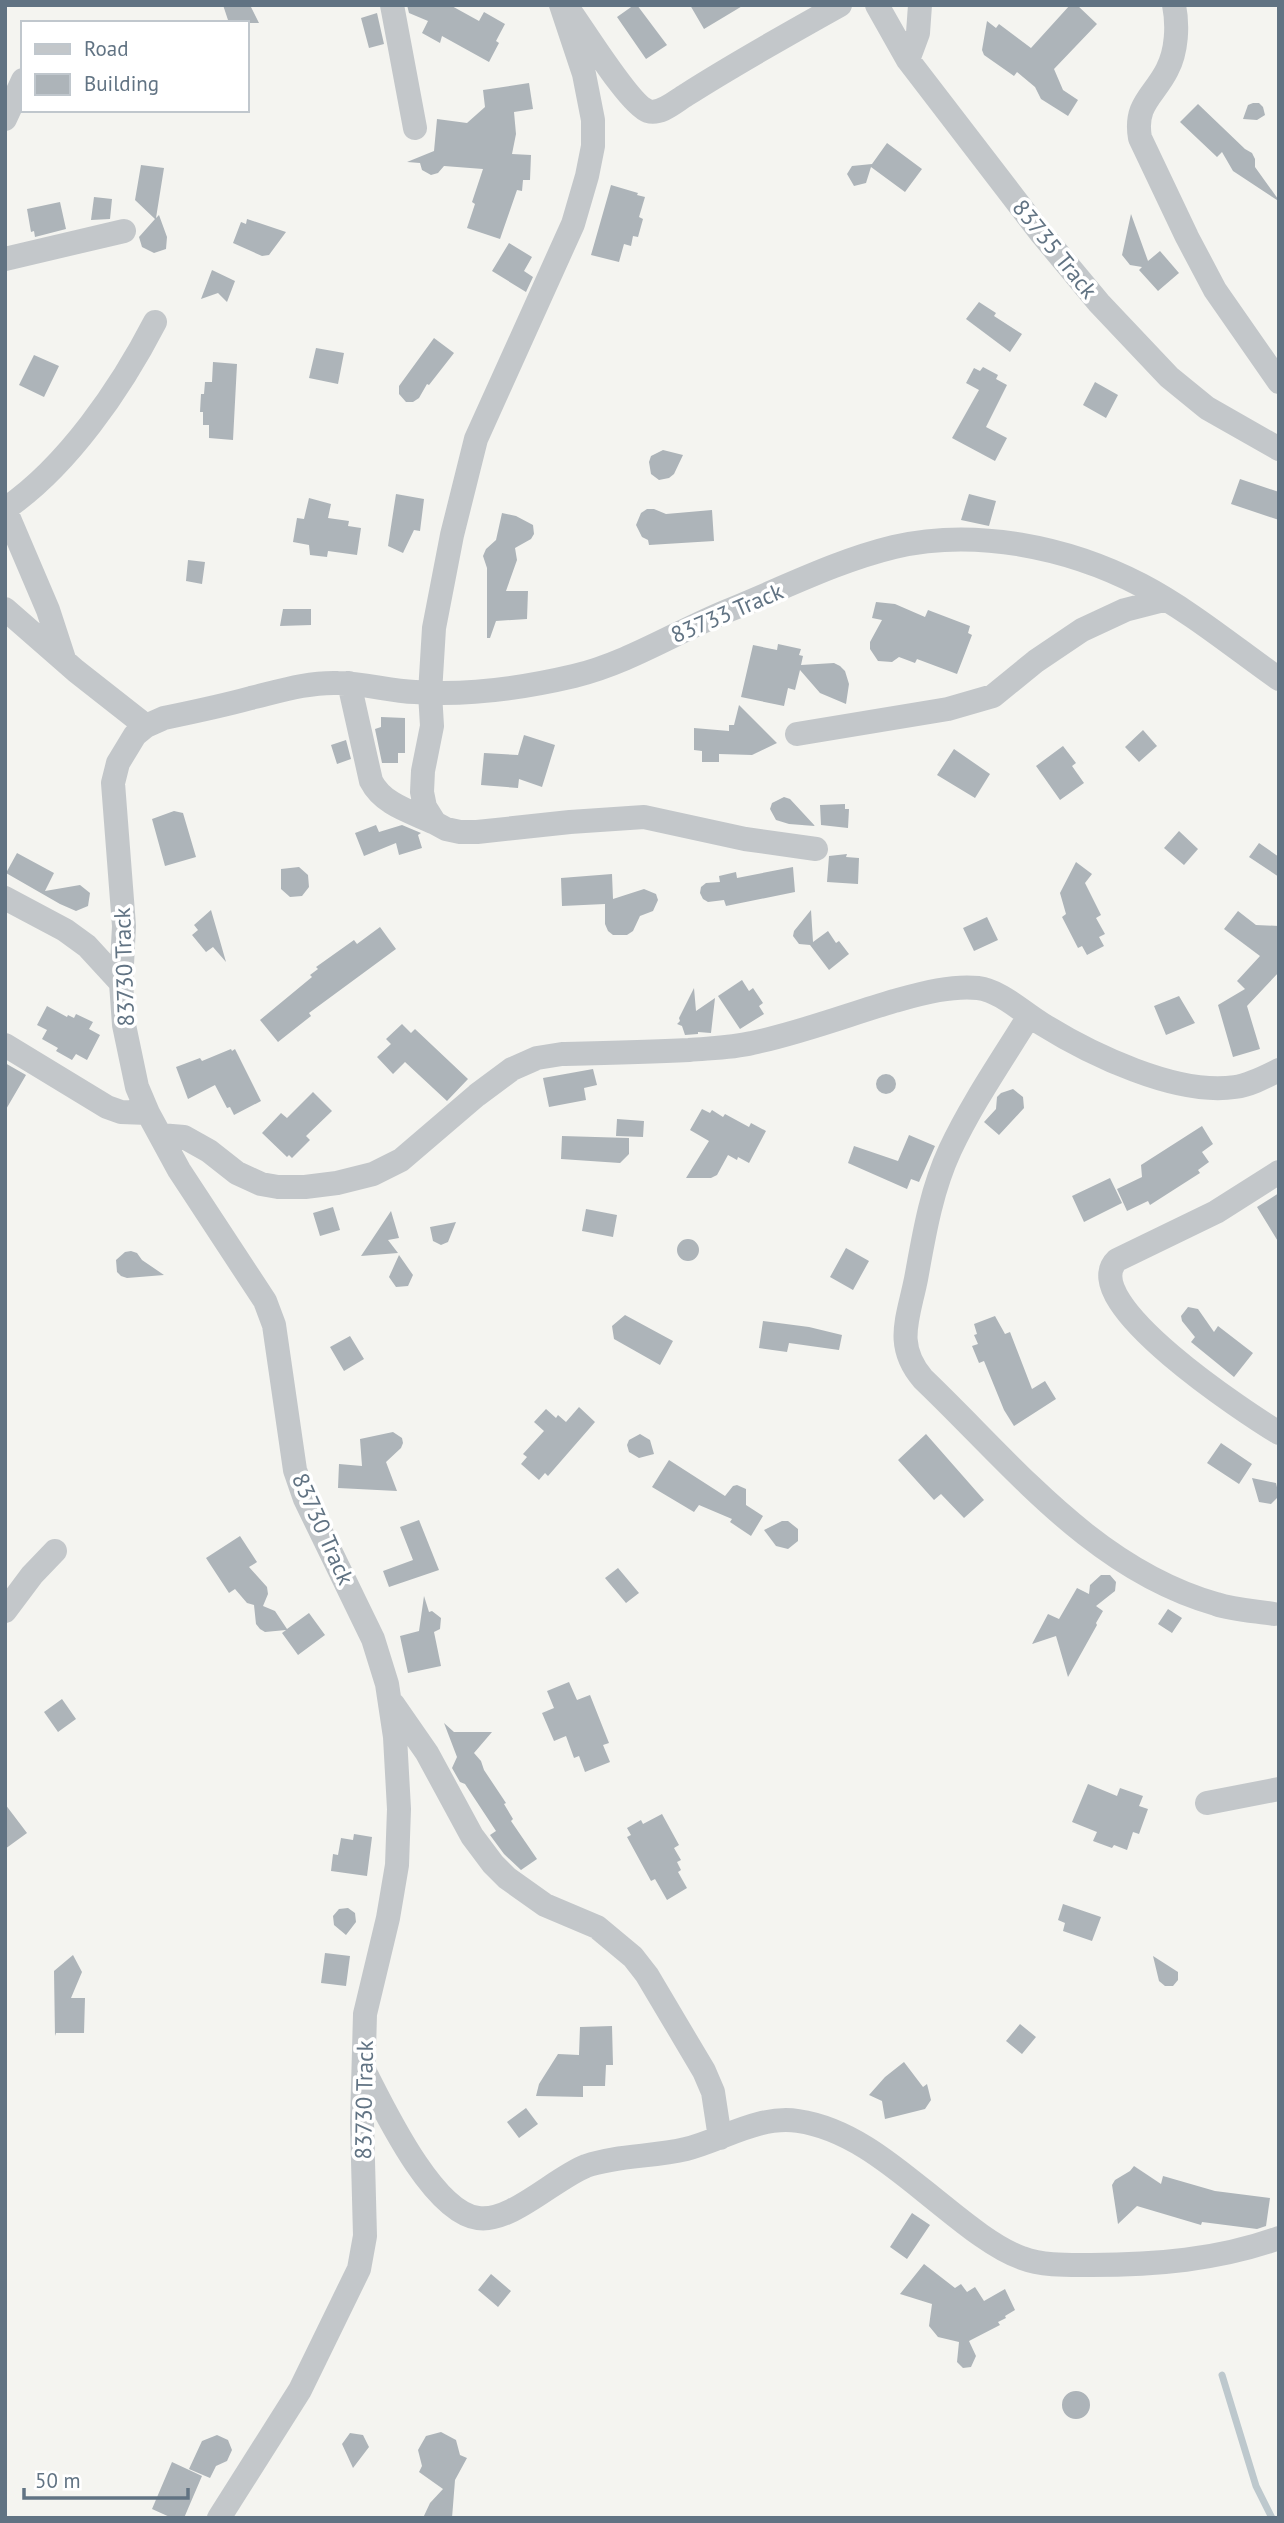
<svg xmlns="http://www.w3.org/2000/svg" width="1284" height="2523" viewBox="0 0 1284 2523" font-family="'PT Sans',sans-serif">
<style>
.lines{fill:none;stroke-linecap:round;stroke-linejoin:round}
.stream{stroke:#bdc8cd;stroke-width:7}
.building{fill:#adb4b9}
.minor{stroke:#c3c7ca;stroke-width:24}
.labels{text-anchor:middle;stroke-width:7;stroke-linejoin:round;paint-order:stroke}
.street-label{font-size:23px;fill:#617383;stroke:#fff}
</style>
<rect width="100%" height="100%" fill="#f4f4f0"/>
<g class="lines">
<path class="stream" d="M1222,2375L1256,2486L1272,2518"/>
</g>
<path class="building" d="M223,5H250L259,23H229Z
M407,5H450L479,21L484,12L505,24L496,41L499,43L489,62L442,36L440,43L422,33L428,21L409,13Z
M634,5H637L667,45L646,59L617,17Z
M690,5H744L704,29Z
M1070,5H1077L1097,24L1054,69L1063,90L1078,100L1068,116L1041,99L1035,87L1017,72L1014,76L984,55L982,50L987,21L996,28L999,24L1031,48Z
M377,13L384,44L369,48L361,18Z
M529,83L533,109L514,112L516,134L512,154L531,155L530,180H523L522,191L517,190L500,239L467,228L475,204L472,202L483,169L444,166L438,173L431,175L422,170L420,163L407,162L434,151L437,119L467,123L485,107L483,90Z
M1253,103H1259L1263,107L1265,115L1257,120L1243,119L1248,105Z
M1198,104L1245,149L1252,153L1255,159V167L1278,199L1277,200L1233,171L1222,152L1217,157L1180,122Z
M887,143L922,169L905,192L871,167L866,183L854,186L847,174L852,166L872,164Z
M141,165L164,168L156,218L159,215L167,237L166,249L154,253L142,247L139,237L155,219L135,200Z
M611,185L638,193L637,195L645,197L639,217L643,219L638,237L633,236L631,246L624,244L619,262L591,255Z
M94,197L112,199L110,219L91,220Z
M60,202L66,229L35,237L34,231L31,232L27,209Z
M1131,214L1148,261L1160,251L1179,273L1158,291L1139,270L1142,267L1130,265L1122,255Z
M247,219L286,232L269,255L262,256L233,243L241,222L246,224Z
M509,243L532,257L524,271L533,277L526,292L492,271Z
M212,270L235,281L227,302L218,293L201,299Z
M979,302L996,313L994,316L1022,334L1010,352L966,319Z
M434,338L454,353L429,385L427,384L419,398L413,402H406L399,394V386Z
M316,348L344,353L338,384L309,378Z
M34,355L59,366L44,397L19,385Z
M213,362L237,364L233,440L209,438V425H203V412H200L201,394H204L205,382H212Z
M983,367L998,375L996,379L1007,385L986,427L1007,438L995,461L952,438L979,390L966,383L974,368L980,371Z
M1095,382L1118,395L1106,418L1083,405Z
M663,450L683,455L674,474L669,478L659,480L651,474L649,462L651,456Z
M1240,479L1279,492V520L1231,504Z
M396,494L424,499L420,531L414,530L403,553L388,546Z
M969,494L996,501L989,526L961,520Z
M309,498L331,504L328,518L349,521L348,526L361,528L357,555L328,551L327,557L310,555L309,545L293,542L297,518L304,519Z
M647,509H654L666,514L712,510L714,541L649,545L648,540L642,537L636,525L641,513Z
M502,513L516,516L533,525L534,534L531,539L515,548L517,560L506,591H528L527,619L496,621L490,638H487V568L483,556L486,549L496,540Z
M188,560L205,562L202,584L186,581Z
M876,602L895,604L925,617L928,610L970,626L968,633L972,635L957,674L917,659L915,663L899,657L892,662L878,661L870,649V642L882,620L872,618Z
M283,609H311V625L280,626Z
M778,644L801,649L799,655L803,656L801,665L834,663L840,666L845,671L849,684L846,704L820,693L800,670L795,690L788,688L784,706L741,697L753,645L777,650Z
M739,705L777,743L752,755L719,754V762H702V751L694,750V728L729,731V725H734Z
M381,717L405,718V753H398V763H382L375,729L381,727Z
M1143,730L1157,746L1139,762L1125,747Z
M524,735L555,745L542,787L519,779L518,788L481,785L484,753L518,755Z
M346,740L351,759L337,764L331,745Z
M1063,746L1076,763L1072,766L1084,783L1060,800L1036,766Z
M954,749L990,774L975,798L937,775Z
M784,797L790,799L815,826L789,824L776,820L770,809L772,803Z
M845,804V809H849L848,828L821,825L820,805Z
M174,811L183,813L196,857L165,866L152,819Z
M376,825L379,832L402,825L421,833L418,835L422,848L399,855L396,843L364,856L355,833Z
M1179,831L1198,849L1184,865L1164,848Z
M1259,843L1279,857V877L1249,857Z
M17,853L54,873L45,891L80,885L90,893L88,906L76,911L60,904L6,873Z
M847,854L846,857L859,858L858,884L827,882L829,856Z
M1076,862L1092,874L1085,883L1101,915L1096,918L1105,934L1099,937L1104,946L1087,955L1082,946L1078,948L1062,917L1066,914L1060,893Z
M299,867L308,875L309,887L302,896L290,897L281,889V869Z
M793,867L795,892L726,906L724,900L708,902L703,899L700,893L701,887L706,883L720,882L719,876L736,872L737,878Z
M612,874L613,899L644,889L656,894L658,900L653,911L640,916L633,931L627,935H613L608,931L605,924V904L562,906L561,878Z
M211,910L220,941L226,962L213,947L206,952L192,935L198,930L194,925Z
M811,910L813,942L828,931L836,943L839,941L849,954L829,970L810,945L799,944L793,936L794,931Z
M1238,911L1256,925L1279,926V972L1247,1006L1260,1049L1233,1057L1218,1005L1245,989L1237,981L1260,956L1224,929Z
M987,917L998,940L974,951L963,928Z
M380,927L396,949L309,1013L311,1016L278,1042L260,1020L312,977L310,975L318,969L316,967L354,940L357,944Z
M742,980L749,991L753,988L763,1003L759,1006L764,1014L740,1029L718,996Z
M694,988L696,1011L715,998L711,1033L698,1032V1034L685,1035L682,1026L677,1024L680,1021L679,1018Z
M1179,996L1195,1023L1166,1035L1154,1006Z
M47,1006L67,1017L68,1015L74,1018L76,1014L93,1022L89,1029L100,1035L87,1060L76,1054L72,1060L56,1051L58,1048L42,1039L47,1030L37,1025Z
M402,1024L411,1033L415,1029L468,1079L447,1101L405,1062L393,1074L377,1057L391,1044L386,1039Z
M231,1049L232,1051L235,1049L261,1101L234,1115L230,1107L227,1108L215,1085L188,1099L176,1067L200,1058L202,1061Z
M5,1063L26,1075L5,1111Z
M593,1069L597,1085L584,1088L586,1100L549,1107L543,1078Z
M876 1084a10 10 0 1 1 20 0a10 10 0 1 1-20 0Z
M1013,1089L1023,1097L1024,1108L999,1135L984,1122L996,1109L997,1097L1001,1093Z
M313,1092L332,1111L306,1136L310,1140L292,1158L289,1155L287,1157L262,1133L281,1113L287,1118Z
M702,1109L710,1113L712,1110L723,1117L725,1114L749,1127L751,1123L766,1131L749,1163L738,1157L737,1160L728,1155L717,1175L711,1178H686L709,1141L690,1130Z
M617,1119L644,1121L643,1137L616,1136Z
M1202,1126L1213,1144L1202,1152L1209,1162L1198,1170L1200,1173L1150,1205L1148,1201L1127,1211L1117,1189L1142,1177L1141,1165Z
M909,1135L935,1146L919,1182L911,1179L907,1189L848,1163L854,1146L898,1161Z
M562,1136L629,1138V1154L620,1163L561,1159Z
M1110,1178L1122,1203L1084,1222L1072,1196Z
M1279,1193V1243L1257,1207Z
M333,1207L340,1230L320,1236L313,1213Z
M586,1209L617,1215L613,1237L582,1231Z
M391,1211L399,1238L388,1240L398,1253L361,1256Z
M456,1222L448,1242L441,1245L433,1241L430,1227Z
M677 1250a11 11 0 1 1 22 0a11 11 0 1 1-22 0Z
M846,1248L869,1261L853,1290L830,1277Z
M131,1251L137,1253L142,1260L164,1275L127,1278L121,1276L117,1272L116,1260L125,1252Z
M399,1255L413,1275L408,1286L396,1287L389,1277Z
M1188,1307L1198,1309L1214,1332L1218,1326L1253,1353L1234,1377L1191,1342L1195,1337L1182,1321L1181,1316Z
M625,1315L673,1341L660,1365L614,1339L612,1326Z
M995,1316L1005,1334L1010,1332L1032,1389L1045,1381L1056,1399L1014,1426L1004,1410L984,1361L979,1363L972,1346L978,1344L974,1335L977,1334L974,1324Z
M763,1321L809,1327L842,1335L839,1350L789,1343L787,1352L759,1348Z
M350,1336L364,1359L344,1371L330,1347Z
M579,1407L595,1422L548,1476L545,1473L539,1480L521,1464L527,1457L523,1454L544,1431L534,1422L546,1409L556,1418L558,1415L566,1422Z
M393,1432L402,1438L403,1443L401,1448L386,1462L397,1491L338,1488L339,1464L362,1466L360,1439Z
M640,1434L650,1440L654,1454L639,1458L629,1452L627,1445L629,1440Z
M926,1434L984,1500L964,1518L941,1494L934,1500L898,1460Z
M1221,1443L1252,1464L1239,1484L1207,1463Z
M669,1460L725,1496L733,1486L737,1485L746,1489V1505L763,1516L751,1536L730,1522L732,1519L699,1505L694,1512L652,1487Z
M1252,1478L1276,1483L1279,1496L1271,1504L1259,1502Z
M419,1520L439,1570L389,1587L383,1571L413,1560L400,1527Z
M782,1521H788L798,1529V1541L788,1549L776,1546L764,1530Z
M240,1536L257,1562L249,1567L267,1587L268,1594L263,1606L275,1611L287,1629L309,1613L325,1635L298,1655L282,1633L286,1630L265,1632L260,1629L256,1624L254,1605L247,1603L235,1589L229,1593L206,1558Z
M618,1568L639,1593L626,1603L605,1578Z
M1101,1575H1110L1116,1582L1115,1591L1096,1606L1103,1611L1096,1623L1097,1625L1068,1677L1056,1636L1032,1644L1048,1614L1059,1619L1077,1588L1089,1594L1090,1585Z
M424,1596L429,1612L432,1611L441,1618L440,1629L434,1632L441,1666L408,1673L400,1636L419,1631Z
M1168,1609L1182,1618L1172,1633L1158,1624Z
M569,1682L577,1700L590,1695L609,1743L603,1745L610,1762L585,1772L579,1756L574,1758L566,1736L554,1741L542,1713L554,1708L547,1691Z
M62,1699L76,1719L58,1732L44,1712Z
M444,1723L454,1732H492L474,1753L481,1761L484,1770L506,1803L504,1804L513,1819L511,1821L537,1859L521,1870L504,1854L490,1835L496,1831L465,1784L460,1782L452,1768L457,1757Z
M1088,1784L1117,1796L1120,1788L1143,1796L1139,1806L1148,1809L1139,1834L1133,1832L1127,1850L1114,1845L1112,1848L1093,1841L1097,1832L1072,1822Z
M5,1804L27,1833L5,1849Z
M662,1814L679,1845L674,1848L681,1860L677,1862L681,1870L678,1872L687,1888L667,1900L655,1879L651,1881L627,1837L631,1835L627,1828L641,1820L643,1824Z
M354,1834L372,1837L367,1876L331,1871L333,1854L338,1855L341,1838L353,1840Z
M1063,1904L1101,1917L1092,1941L1063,1931L1065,1923L1058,1920Z
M348,1908L355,1913L356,1922L346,1935L334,1925L333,1916L339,1909Z
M325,1953L350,1956L346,1986L321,1983Z
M73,1955L82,1972L71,1998H85L84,2033H56L55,2036L54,1971Z
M1153,1956L1178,1972V1980L1173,1986H1165L1159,1981Z
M1020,2024L1036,2037L1022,2054L1006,2041Z
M612,2026L613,2065H606L605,2086H583V2097L536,2096L539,2084L558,2054L579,2055L580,2027Z
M904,2062L923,2087L927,2084L931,2100L925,2109L885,2119L882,2101L869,2095L885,2077Z
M526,2108L538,2124L519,2138L507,2122Z
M1134,2166L1161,2184L1163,2176L1215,2191L1270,2198L1266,2226L1257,2229L1202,2222L1201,2225L1137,2206L1118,2224L1112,2185L1115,2180L1130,2171Z
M912,2213L930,2225L907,2259L890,2247Z
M924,2264L955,2288L961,2284L967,2292L975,2287L984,2301L1005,2289L1015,2310L1005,2316L1006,2318L998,2322L1000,2325L969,2341L976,2356L971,2367L963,2368L957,2362L959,2342L938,2337L929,2326L932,2304L900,2294Z
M491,2274L511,2291L498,2307L478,2290Z
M1062 2405a14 14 0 1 1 28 0a14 14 0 1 1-28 0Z
M441,2432L456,2440L460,2455L467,2458L455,2480L452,2518H423L430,2503L443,2489L419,2472L422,2466L418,2450L426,2436Z
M350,2433L363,2435L369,2447L353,2468L342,2444Z
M217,2435L228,2440L232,2450L227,2461L216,2466L210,2478L189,2469L202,2441Z
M172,2462L202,2476L184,2518H172L152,2509Z"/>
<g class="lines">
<path class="minor" d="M392,5L415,128
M561,5L584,74L593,120V146L587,176L573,224L476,439L452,535L434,628L430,693L432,726L423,771L422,792L425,807L435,823L446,829L460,832H477L570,822L644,817L745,839L816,849
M877,5L908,60L1040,232L1099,303L1169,377L1207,408L1279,449
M1174,5C1178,25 1177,51 1167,70C1154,96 1134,104 1140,138L1187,237L1215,290L1279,382
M572,14C585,32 630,105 648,111C661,115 676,101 686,95C736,63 788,34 840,5
M908,60L918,33L920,5
M5,119L23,80
M5,259L124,231
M5,509C67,467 121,388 155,322
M5,509L48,610L64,659
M5,609L76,671L146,726
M349,683L371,781C383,805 412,812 435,823
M797,734L948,709L993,696L1036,661L1082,630L1125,610L1164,600
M5,898L65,930L87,946L121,983
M1029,1016C1002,1060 972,1103 950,1150C931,1191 924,1235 916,1279C908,1319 894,1345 923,1379C1012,1464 1093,1569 1216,1604C1234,1610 1255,1611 1274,1614
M5,1045L107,1107L121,1112L148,1113
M160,1135L184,1137L209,1151L237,1173L261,1184L278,1187H305L337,1183L373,1174L401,1160L477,1095L512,1069L537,1058L562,1054C604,1053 647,1052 689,1050C710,1048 731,1048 752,1043C800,1033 847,1015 894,1001C920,994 951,985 978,988C1001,991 1022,1012 1042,1024C1090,1054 1177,1096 1235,1087C1250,1085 1265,1077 1279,1070
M1279,1172L1216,1212L1117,1260C1074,1301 1249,1415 1279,1433
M5,1611L32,1575L55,1551
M393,1704L427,1753L472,1836L493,1864L507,1878L545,1905L597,1927L633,1957L647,1975L704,2071L713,2092L720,2138
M1207,1803L1279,1789
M364,2070C383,2107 432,2212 478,2218C511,2223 555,2178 586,2166C618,2155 653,2157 686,2149C722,2140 759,2115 798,2121C854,2129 900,2172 943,2206C964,2223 996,2249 1022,2258C1043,2266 1069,2265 1091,2265C1154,2265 1218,2260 1279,2238
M219,2518L300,2390L359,2269L365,2236L362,2123L365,2014L388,1918L397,1865L399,1809L395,1737L387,1684L373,1639L305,1499L295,1470L274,1325L265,1301L179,1170L148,1113L137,1087L124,1025L121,983L124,926L113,783L118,763L135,735L146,726L164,718C193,712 222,706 251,698C280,691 308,682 338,683C364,683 389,691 415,692C468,696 523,688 574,676C628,663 676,632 727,611C782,589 836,561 894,547C975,528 1068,547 1141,585C1189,610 1235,648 1279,679"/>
</g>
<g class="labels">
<g class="street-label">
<text transform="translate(1055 249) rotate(51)" y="8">83735 Track</text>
<text transform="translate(727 613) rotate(-23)" y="8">83733 Track</text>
<text transform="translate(124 967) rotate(-92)" y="8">83730 Track</text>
<text transform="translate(323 1529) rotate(66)" y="8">83730 Track</text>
<text transform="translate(364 2100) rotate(-89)" y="8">83730 Track</text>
</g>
</g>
<rect width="1284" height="2523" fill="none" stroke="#617383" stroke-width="14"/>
<rect x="21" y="21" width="228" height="91" fill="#ffffff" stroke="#c0c7cd" stroke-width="2"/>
<rect x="35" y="44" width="35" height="10" fill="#c3c7ca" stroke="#c0c7cd" stroke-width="2"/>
<text x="84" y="56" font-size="21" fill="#617383">Road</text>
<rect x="35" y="74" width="35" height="21" fill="#adb4b9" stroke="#c0c7cd" stroke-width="2"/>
<text x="84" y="91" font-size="21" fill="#617383">Building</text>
<path d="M24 2488v10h164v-10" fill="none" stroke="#617383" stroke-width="3.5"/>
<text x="35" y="2488" font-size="21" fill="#617383" stroke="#ffffff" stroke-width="5" paint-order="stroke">50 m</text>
</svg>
